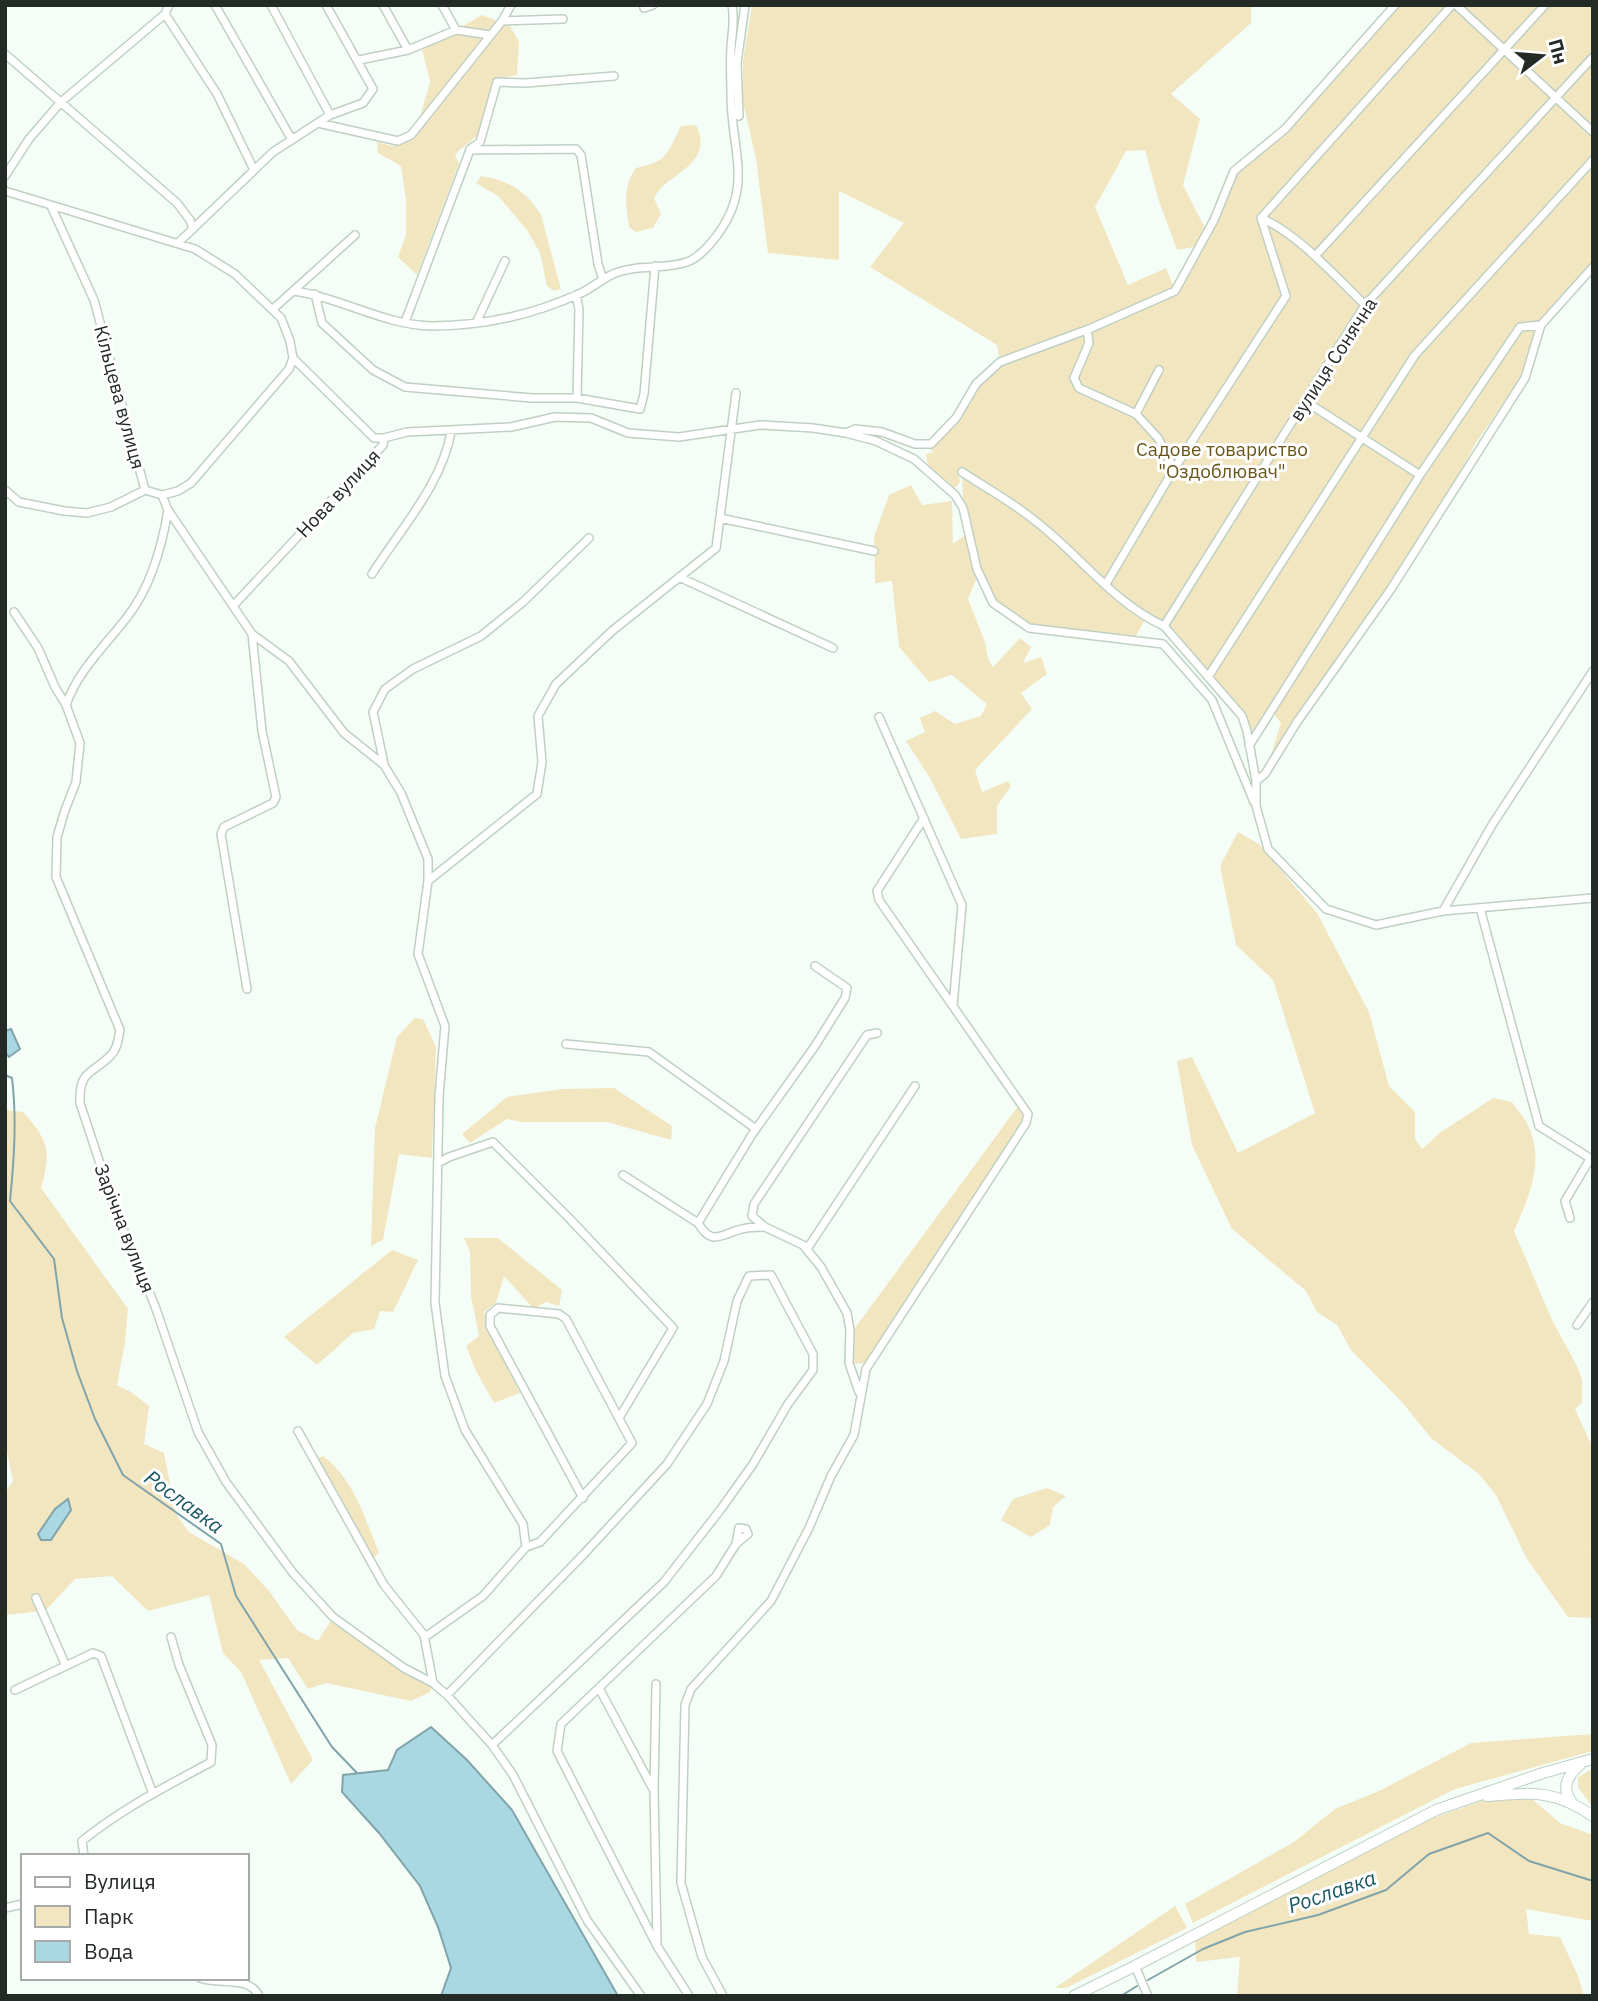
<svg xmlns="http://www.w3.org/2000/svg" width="1598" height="2001" viewBox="0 0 1598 2001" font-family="'IBM Plex Sans',sans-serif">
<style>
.green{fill:#f2e6c1;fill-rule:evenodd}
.water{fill:#a9d8e2;stroke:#81a4aa;stroke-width:2}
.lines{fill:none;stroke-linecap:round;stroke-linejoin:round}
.stream{stroke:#81a4aa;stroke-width:2}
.street-casing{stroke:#bfd0c3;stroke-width:10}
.secondary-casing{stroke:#bfd0c3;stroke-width:12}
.street{stroke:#fff;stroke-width:7}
.secondary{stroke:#fff;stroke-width:10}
.labels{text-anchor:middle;stroke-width:6;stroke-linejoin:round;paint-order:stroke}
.street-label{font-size:19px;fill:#242a26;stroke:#fff}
.park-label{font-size:19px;fill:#68561a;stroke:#fff}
.water-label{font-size:21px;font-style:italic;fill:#195763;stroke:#fff}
</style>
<rect width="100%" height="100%" fill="#f4fef6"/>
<path class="green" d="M752,5H1251V23L1171,94L1200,119L1183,185L1207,232L1234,171L1285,129L1395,5H1593V267L1541,325L1540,340L1521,378L1475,444L1440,510L1265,774L1281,723L1271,710L1259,730L1247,731L1242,716L1164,626L1146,618L1133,641L1029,628L993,603L977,569L963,508L962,472L958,469L960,482L955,488L928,466L926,454L934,452L925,446L936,441L976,384L1000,362L997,345L870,267L904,223L839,191V260L768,253L756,159L743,102V61ZM1145,150L1159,201L1177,250L1199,246L1175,290L1166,268L1128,285L1095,207L1126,151Z
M482,15L510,26L519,42L517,75L494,79L478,135L455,154L459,164L417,275L398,257L406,235V200L401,166L378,153L377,142L392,146L414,138L430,82L422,49Z
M696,125C716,166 665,173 654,198L661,214L653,228L636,232L629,227C626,205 622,188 636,168C667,162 668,153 681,126Z
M481,176C508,180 527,191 541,215L561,289L554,291L547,286L540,253L527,230L498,196L476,183Z
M911,485L922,505L952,501L953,544L965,535L976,580L968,599L985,642L988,659L993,667L1020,638L1031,647L1023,663L1041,657L1047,674L1021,693L1032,709L975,770L982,792L1008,781L1011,786L997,806V834L961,839L930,778L906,741L925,732L920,718L935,711L955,724L981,716L987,704L952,675L929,682L899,647L892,581L875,583L874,537L889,495Z
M1238,832L1259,844L1317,913L1369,1012L1389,1086L1415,1112V1139L1422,1149L1441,1132L1493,1098L1512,1102C1517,1110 1527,1120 1530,1130C1544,1166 1528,1199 1514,1231L1552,1320L1577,1366L1582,1380V1403L1575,1409L1593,1448V1543L1590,1551L1593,1552V1618L1568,1617L1527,1559L1496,1495L1479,1474L1431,1438L1402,1402L1351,1350L1337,1325L1317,1312L1306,1291L1232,1229L1192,1145L1177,1061L1192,1057L1238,1153L1315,1113L1273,980L1236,945L1220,866Z
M415,1018L423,1019L436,1047L432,1158L399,1154L383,1240L371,1246L375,1128L397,1037Z
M614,1088L672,1126L671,1140L607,1122H522L507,1119L470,1143L462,1134L507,1097L563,1089Z
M1019,1105L1031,1118L864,1363L854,1364L855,1328Z
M5,1110L23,1112C48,1140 52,1150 41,1188L128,1309L125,1342L117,1385L131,1392L149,1406L144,1444L164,1453L176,1514L189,1532L244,1564L269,1591L297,1630L318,1641L333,1617L433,1683L430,1692L411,1701L326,1683L308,1689L288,1658L259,1660L313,1760L291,1784L241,1672L223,1653L209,1595L148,1611L112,1576L75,1579L45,1611L5,1615V1493L13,1481L5,1442Z
M464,1238H498L562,1290L559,1306L546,1302L534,1309L504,1276L496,1303L484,1312L487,1328L520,1393L494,1403L476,1371L466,1346L479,1336L471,1296L470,1252Z
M392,1250L418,1260L393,1312L380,1311L374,1329L353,1333L317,1365L284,1337Z
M323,1456C354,1479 365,1518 379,1553L373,1558L317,1459Z
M1047,1488L1066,1496L1053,1507L1050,1525L1031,1537L1001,1520L1013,1499Z
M1593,1734V1751L1455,1789L1193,1923L1185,1904L1294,1842L1335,1809L1381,1790L1471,1743Z
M1593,1768V1808L1578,1787V1777Z
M1525,1793L1560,1823L1593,1835V1921L1526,1909L1529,1934L1560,1937L1578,1976L1584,1996H1237L1240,1957L1196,1962L1195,1940L1428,1820L1498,1795Z
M1175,1906L1187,1928L1066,1988H1055Z"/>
<path class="water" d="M11,1029L20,1049L9,1057L5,1052V1031Z
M68,1499L71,1510L51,1540H41L38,1534L55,1509Z
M431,1727L467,1760L512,1810L618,1996H441L451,1968L438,1927L420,1886L379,1833L342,1792L343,1775L388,1770L397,1750Z"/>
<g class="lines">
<path class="stream" d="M5,1075L12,1078C17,1119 14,1160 10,1201L54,1259L62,1318L77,1371L95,1419L123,1475L221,1544L236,1596L332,1747L357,1773
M1148,1980L1203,1949L1245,1932L1318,1915L1386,1890L1429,1854L1488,1833L1529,1861L1593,1881
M1121,1996L1137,1986"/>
<g class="street-casing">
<path id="street" d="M169,5L165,14L217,94L254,170
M215,5L292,140
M271,5L330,115
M442,5L456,30
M1456,5L1593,132
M644,8L653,5
M502,21L563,19
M408,50L456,30L490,35
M5,54L177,203L190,220L193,229
M359,60L408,50L383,5
M739,116L737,63L745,5
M318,123L398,141L411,135L502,21L511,5
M470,149L480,142L497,82L526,83L614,76
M5,176L29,139L61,102L165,14
M5,191L195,249L235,274L281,318L290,341L293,358L289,369L191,483L178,491L162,495
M51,206L94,300L145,490
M1261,218C1297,233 1337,278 1365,305
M178,243L273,152L330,115L363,103L373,89L326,5
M1315,256L1545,5
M293,291L355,235
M315,294L322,323L373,370L405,387L532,398H577L640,409L644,394L655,266
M576,295L579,309L577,398
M273,309L293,291C340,297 383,325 432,326C483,326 535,314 581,293C592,288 602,279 613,274C636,264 664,270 687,262C698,258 708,247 715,238C755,187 731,151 731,95C731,79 730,63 731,47C732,33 735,20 732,5
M477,321L505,261
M405,322L470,150L576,149L581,155L598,264L603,280
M1087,330L1089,343L1074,378L1079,388L1136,414L1158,438L1174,469
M1305,401L1420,475
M1136,414L1159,370
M846,433L876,441L914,459L955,495L963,508L977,569L993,603L1029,628L1163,644L1212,700L1254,802
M384,438L407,432L511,427L555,417L591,418L628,433L679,437L760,425L813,428L846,433L855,429L882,432L915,444H931L956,418L976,384L1000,362L1089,329L1175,291L1214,220L1234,171L1285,129L1395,5
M962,472C986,488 1012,502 1034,520C1078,553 1113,603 1164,626L1242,716L1247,731L1256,781V806L1268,849L1326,909L1376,925L1443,911L1593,898
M5,490L19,502L64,511L87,513L111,507L145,490
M145,490L162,495L168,510L252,634L289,661L344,733L384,765L401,793L428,859V881L418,954L445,1026L439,1096L435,1303L445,1376L465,1430L523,1524L526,1547L483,1596L428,1635H424L433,1683L447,1695L492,1745L513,1775L587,1920L641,1996
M720,518L874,551
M372,574C400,530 442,484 451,432
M679,577L833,648
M1106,584L1174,469L1286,296L1261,218L1452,5
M233,606L383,445L384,438H374L293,358
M14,612L38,648L55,687L66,705L80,743L76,782L65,810L57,837L56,877L120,1030C118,1039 118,1048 111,1055C92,1075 79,1069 80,1103L116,1212L155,1306L198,1432L226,1482L293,1573L333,1617L404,1668L433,1683
M1164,626L1365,305L1593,57
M1208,677L1415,355L1593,160
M66,705C78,670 106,645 128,616C151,586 162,547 168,510
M879,717L962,905L953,1006
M1249,746L1420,475L1520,327L1541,325L1593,267
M384,764L373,712L385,689L413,669L481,636L523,602L589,538
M1256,781L1265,774L1297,722L1391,589L1525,378L1541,325
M428,881L537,794L542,762L538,716L556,684L612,631L716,548L736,393
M1480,908L1539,1126L1593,1160
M1443,911L1492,825L1593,671
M247,989L221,834L224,827L273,803L276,797L262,731L252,634
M566,1044L649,1052L756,1129
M438,1163L449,1157L493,1142L568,1217L673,1328L619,1418
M623,1175L698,1223
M1570,1218L1565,1201L1590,1159
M765,1227C757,1227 749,1227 742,1229C721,1234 712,1247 698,1223L753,1133L815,1046L845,998L847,988L815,966
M807,1249L915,1086
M1577,1325L1593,1302
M859,1392L849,1363L850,1330L847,1313L821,1267L803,1245L765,1227L752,1216L754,1204L867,1035L877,1033
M298,1431L384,1585L424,1635
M526,1547L540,1542L632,1443L566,1319L559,1314L498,1308L490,1315V1326L583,1498
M36,1598L66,1666
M656,1684L654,1790L657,1942
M599,1688L653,1789
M15,1690L93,1653L101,1656L153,1794
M447,1695L583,1555L667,1464L707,1404L724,1361L737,1301L749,1276L771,1275L813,1354V1370L788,1404L753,1464L721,1509L664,1582L492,1745
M84,1856L82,1841C121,1809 167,1786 211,1762L212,1745L179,1665L171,1637
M5,1908L23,1904
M1135,1966L1148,1996
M200,1978C219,1985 249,1975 259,1996
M689,1996L657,1946L557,1751L561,1724L716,1576L736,1544L748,1534L746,1529L739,1528L736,1544
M723,1996L702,1957L681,1883L685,1705L691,1689L771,1601L809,1528L831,1476L854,1435L866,1369L1026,1123L1028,1114L879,900L877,891L924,818"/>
</g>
<g class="secondary-casing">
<path id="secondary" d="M1487,1796C1533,1793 1553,1789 1593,1816
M1571,1801C1561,1787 1568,1775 1580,1765
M1074,1996L1135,1966L1436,1810L1543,1773L1593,1759"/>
</g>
<use href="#street" class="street"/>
<use href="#secondary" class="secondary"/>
</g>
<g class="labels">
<g class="street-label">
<text transform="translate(1333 359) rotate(-57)" y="7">вулиця Сонячна</text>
<text transform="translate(120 397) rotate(75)" y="7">Кільцева вулиця</text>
<text transform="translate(338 493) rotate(-47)" y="7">Нова вулиця</text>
<text transform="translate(125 1228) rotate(69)" y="7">Зарічна вулиця</text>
</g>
<g class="park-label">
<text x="1222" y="456">Садове товариство<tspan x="1222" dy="22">"Оздоблювач"</tspan></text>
</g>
<g class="water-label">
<text transform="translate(184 1502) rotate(36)" y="7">Рославка</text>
<text transform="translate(1332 1892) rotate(-19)" y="7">Рославка</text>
</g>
</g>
<rect width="1598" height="2001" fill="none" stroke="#242a26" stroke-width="14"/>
<rect x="21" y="1854" width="228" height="126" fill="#ffffff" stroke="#a7aaa8" stroke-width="2"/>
<rect x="35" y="1877" width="35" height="10" fill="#ffffff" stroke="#a7aaa8" stroke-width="2"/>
<text x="84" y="1889" font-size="21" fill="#242a26">Вулиця</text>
<rect x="35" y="1906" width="35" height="21" fill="#f2e6c1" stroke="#a7aaa8" stroke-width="2"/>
<text x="84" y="1924" font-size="21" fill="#242a26">Парк</text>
<rect x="35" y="1941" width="35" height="21" fill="#a9d8e2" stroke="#a7aaa8" stroke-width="2"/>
<text x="84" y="1959" font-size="21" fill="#242a26">Вода</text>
<g transform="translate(1542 56) rotate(74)" stroke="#ffffff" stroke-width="5" paint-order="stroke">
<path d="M0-5L12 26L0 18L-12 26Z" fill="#242a26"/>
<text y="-10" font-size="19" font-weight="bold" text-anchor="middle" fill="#242a26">Пн</text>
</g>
</svg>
